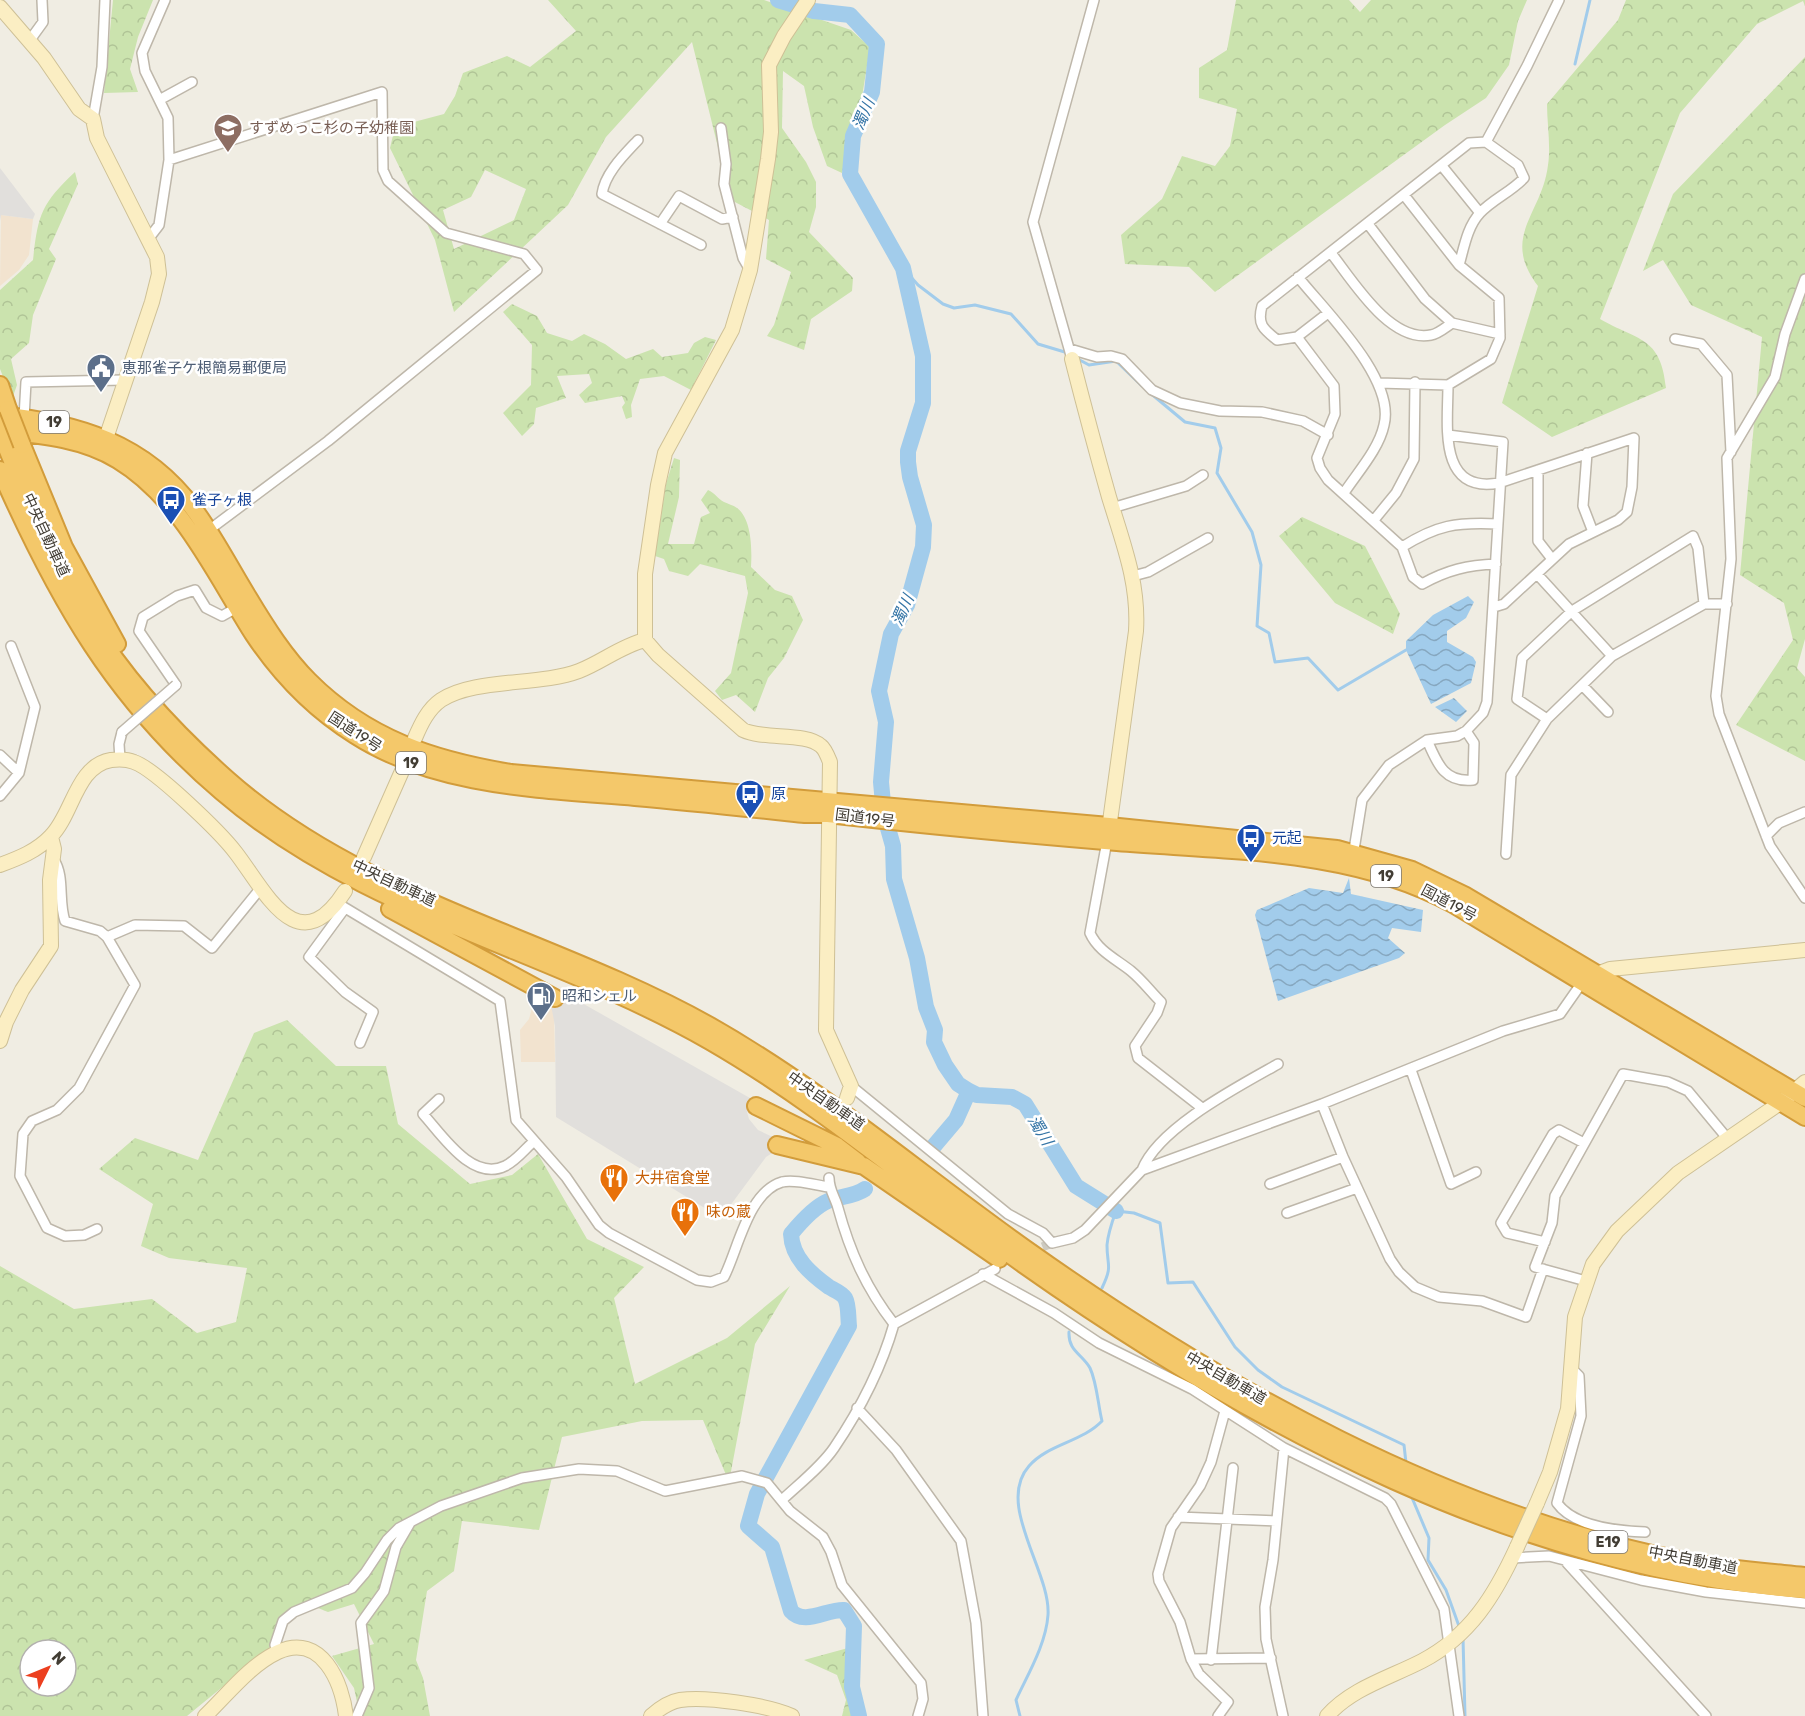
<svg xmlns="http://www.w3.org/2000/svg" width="1805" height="1716" viewBox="0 0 1805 1716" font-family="Rubik,'Noto Sans JP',sans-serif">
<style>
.commercial{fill:#f2e3cf}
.forest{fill:url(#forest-crowns);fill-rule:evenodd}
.parking{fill:#e1dfdc}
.water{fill:url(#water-waves)}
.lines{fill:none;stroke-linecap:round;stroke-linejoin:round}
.stream{stroke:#a2cceb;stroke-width:3}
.river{stroke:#a2cceb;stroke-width:16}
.street-tunnel{stroke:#cdcac0;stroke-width:9;stroke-dasharray:9 4.5;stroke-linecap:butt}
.street-casing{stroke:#beb7aa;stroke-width:12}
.secondary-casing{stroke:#cec096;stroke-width:16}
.highway-casing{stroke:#d29c3b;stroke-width:20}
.street{stroke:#fff;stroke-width:9}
.secondary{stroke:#fbeec3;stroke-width:14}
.highway{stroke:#f4c86a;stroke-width:16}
.street-bridge-casing{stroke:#beb7aa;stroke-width:12;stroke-linecap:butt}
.secondary-bridge-casing{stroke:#cec096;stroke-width:16;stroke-linecap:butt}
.highway-bridge-casing{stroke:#d29c3b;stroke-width:20;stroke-linecap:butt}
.street-bridge{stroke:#fff;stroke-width:9}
.secondary-bridge{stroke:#fbeec3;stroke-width:14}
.highway-bridge{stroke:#f4c86a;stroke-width:16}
.labels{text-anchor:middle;stroke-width:5;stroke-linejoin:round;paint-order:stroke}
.shield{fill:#fff;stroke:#7b7771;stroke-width:1.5}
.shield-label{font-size:14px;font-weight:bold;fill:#423d34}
.education-label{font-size:15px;fill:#785e54;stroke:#fff;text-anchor:start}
.service-label{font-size:15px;fill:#4e5e75;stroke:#fff;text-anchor:start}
.transit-label{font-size:15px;fill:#164399;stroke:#fff;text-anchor:start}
.street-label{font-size:15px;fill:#423d34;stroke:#fff}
.food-label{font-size:15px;fill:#c56008;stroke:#fff;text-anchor:start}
.water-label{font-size:16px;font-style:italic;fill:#3575a6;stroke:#fff}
</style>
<defs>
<pattern id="forest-crowns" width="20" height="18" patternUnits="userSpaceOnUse" patternTransform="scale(1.5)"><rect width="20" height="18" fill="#cbe3ae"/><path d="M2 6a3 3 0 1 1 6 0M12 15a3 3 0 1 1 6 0" fill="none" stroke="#b0c496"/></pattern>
<pattern id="water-waves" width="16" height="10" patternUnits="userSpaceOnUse" patternTransform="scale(1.5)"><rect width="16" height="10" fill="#a2cceb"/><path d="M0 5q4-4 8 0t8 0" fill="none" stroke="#86a7bf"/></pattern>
</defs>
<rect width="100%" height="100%" fill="#f0ede3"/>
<path class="commercial" d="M1,215L33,219L29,255L19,270L0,286Z
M526,991L550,1000L554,1011L555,1062H521L520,1030L529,1019L532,1008Z"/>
<path class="forest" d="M113,0H153L138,37L130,69L138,92L104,93Z
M548,0H764L851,30L870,47L862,97L842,173L827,166L813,127L804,86L783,71L782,128L806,162L816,182V207L809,232L853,278L852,291L811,319L804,350L767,336L774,325L791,272L766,259L769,220L731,200L692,42L606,137L568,205L454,312L435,240L390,148L395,127L444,114L455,96L463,73L507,56L530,67L576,31ZM485,170L526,189L514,220L454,249L443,210L471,197Z
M1236,0H1349L1360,12L1371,0H1527L1518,21L1509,65L1486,98L1445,125L1215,292L1189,267L1125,264L1121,235L1162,199L1182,156L1215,166L1230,146L1237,109L1199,98V68L1227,50Z
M1626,0H1805V6L1803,1L1757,24L1680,113L1600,319C1638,341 1661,336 1666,388L1552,437L1502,403L1538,286C1500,236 1542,215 1548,165C1551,146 1547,124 1547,104L1618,20Z
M1805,57V639L1797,668L1805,677V761L1736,725L1793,640L1784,603L1740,575L1762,337L1691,305L1663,260L1643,271L1673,194Z
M75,172L78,184L49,249L56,259L33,315L29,343L11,359L17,385L12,399L0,369V290L33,260C38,215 41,204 75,172Z
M512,304L537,316L547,333L572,341L584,334L605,344L626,359L653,349L662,357L688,353L694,343L705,337L716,340L691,390L664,376L640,379L631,405L632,417L626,419L622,407L625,403L622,396L585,403L579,395L592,383L589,374L557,376L566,398L536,408L534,424L522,436L503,413L531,385L532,345L503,312Z
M674,458L680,460L679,497L668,544H694L701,517L710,513L701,500L708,490C715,493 718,499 724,502C728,504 733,505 737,508C752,519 752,550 751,567L775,590L792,596L803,620L784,658L768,678L755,712L736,695L722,700L715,691L731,673L748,593L745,576L700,564L688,576L669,571L664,559L655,556L666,484Z
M1302,517L1365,546L1400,614L1393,634L1335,603L1279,536Z
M287,1020L336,1066H386L398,1124L470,1184L512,1175L538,1154L587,1239L644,1267L614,1298L635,1384L727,1338L790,1286L755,1344L729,1482L703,1420L642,1421L562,1437L539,1530L462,1521L454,1571L427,1591L416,1660L423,1678L430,1716H360L354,1688L332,1656L374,1644L354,1604L328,1612L303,1602L276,1624L269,1649L187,1716H0V1266L74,1309L152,1299L197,1333L236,1322L247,1268L169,1258L141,1246L153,1204L99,1169L135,1138L198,1160L254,1033ZM30,1650H66V1686H30Z
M848,1648V1688L853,1716H842L846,1700L837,1675L804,1660Z"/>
<path class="parking" d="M0,168L35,214L33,219L1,215L0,221Z
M566,994L757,1102L755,1110L747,1112L749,1119L758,1130L777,1139V1150L766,1157L721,1218L556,1117L555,1026L550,1000Z"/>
<path class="water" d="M1468,596L1474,602L1466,618L1447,631V642L1473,657L1476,662L1471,683L1431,704L1406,650V641L1433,615Z
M1454,698L1467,711L1456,722L1435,707Z
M1349,878L1351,894L1423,910L1421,932L1392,928L1388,938L1405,953L1399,958L1278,1001L1255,915L1257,910L1309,888L1343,893Z"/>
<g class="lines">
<path class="stream" d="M1575,64L1590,0
M903,268L918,285L943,304L954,308L975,305L1011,314L1038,344L1068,353
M1076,358L1089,365L1116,361L1142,386
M1149,392L1185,422L1215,428L1221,448L1217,473L1252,532L1261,565L1257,626L1269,633L1275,662L1308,658L1338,690L1406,650
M1102,1288C1113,1265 1107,1267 1107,1245C1108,1233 1112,1222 1116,1211L1134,1213L1160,1223L1168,1283L1193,1282L1235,1347L1258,1370L1282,1387L1404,1445L1406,1463
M1410,1493L1429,1538L1428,1560L1446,1590L1460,1629
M1463,1638L1465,1716
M1020,1716L1016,1700C1028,1674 1046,1644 1048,1615C1051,1572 995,1504 1029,1466C1048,1444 1082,1442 1102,1421C1098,1405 1097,1383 1090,1368C1082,1354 1068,1351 1069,1332"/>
<path class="river" d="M778,0L814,11L850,15L877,44L872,92L853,136L850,174L903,268L923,356V403L908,451V462L910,477L924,525L923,547L907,605L891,634L879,691L886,722L881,782L884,814L893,846L894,879L917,958L926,1007L935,1030L934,1042L945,1065L958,1084L969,1091L977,1095L1012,1097L1025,1104L1076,1186L1116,1211
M934,1146L956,1120L969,1091
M859,1716L852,1687L854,1626L844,1610C827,1609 804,1626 791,1611L772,1547L748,1526L757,1494L849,1326C848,1318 849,1305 845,1298C842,1293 834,1290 829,1287C811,1274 792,1258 791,1234C800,1223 814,1207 828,1201C840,1196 853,1197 865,1189"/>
<path class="street-tunnel" d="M1030,1252L1052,1243"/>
<g class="street-casing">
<path id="street" d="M30,40L43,22L42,0
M161,99L192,82
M93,119L102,67L105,0
M721,128L726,164L724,184L743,258L750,270
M638,140C624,155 605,173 602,194L701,245
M1486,142L1527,66L1559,0
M169,160L382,92L383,170L388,181L446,233L524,254L537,270L328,441L209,530
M1442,166L1480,213
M660,224L679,196L722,219L733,217
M1368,224L1425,299L1452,323L1500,334
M149,238L159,225L169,160L168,118L145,71L142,53L165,0
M1331,253C1353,281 1390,343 1431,335C1438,334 1446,327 1452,323
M1459,265C1464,248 1467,227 1480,213C1493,199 1511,192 1524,178L1518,165L1486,142L1469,143L1262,306C1257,324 1263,329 1277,340L1297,337L1334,386L1335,414L1317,458L1320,468L1328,480L1402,547L1413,577L1422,584C1447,570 1468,565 1496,564
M1298,277C1325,311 1396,379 1384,425C1379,449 1357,473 1344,493
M1805,279L1785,334L1775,377L1727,458L1731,559L1716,696L1719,714L1770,846L1805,898
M1297,337L1328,313
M1675,339L1701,344L1727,375L1731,452
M1070,349L1097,357L1111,356L1122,359L1152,390L1180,403L1220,411L1262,412L1303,421L1328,435
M1072,359L1033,222L1094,0
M1379,383L1448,385L1491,359L1500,338L1499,298L1459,265L1404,195
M1448,385C1448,424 1437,494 1499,483L1634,438L1632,487L1627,512L1618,520L1569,544L1504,604L1494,607
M24,418L26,382L124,380
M1587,453L1583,506L1593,532
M1538,470V541L1552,559
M1112,508L1186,486L1203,475
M1374,520L1396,493L1414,459L1415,382
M1402,547C1437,525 1456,522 1498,524
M1537,574L1612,656L1704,604H1727
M1133,576L1148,572L1208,538
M1612,656L1547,719L1517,699L1522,658L1572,611L1693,536L1698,548L1704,604
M176,685L139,631L143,617L177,596L195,590L206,608L222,616L238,607
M1582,685L1608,712
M1427,740C1437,763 1444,783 1473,780L1474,743L1466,731
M0,755L19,773
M120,759L119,744L122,732
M0,796L19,773L35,707L11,646
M1766,836L1779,823L1805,812
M1107,841L1090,933C1098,951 1116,959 1131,971C1142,980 1151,992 1161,1002L1157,1013L1135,1046L1138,1058L1202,1108
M1506,854L1511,775L1547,719
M1353,856L1362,800L1389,765L1427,740L1457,736L1466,731L1483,713L1487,702L1503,442L1448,435
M54,860C65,877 58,901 65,921L100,931L107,937L135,985L79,1088L57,1110L32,1121L23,1134L20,1176L47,1228L65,1236L84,1235L97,1229
M337,903L500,1001L516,1120L566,1177L599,1225L609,1233L697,1280L711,1282L724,1277C738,1250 748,1192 782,1182C795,1179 815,1185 829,1187
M345,908L309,957L345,992L373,1012L360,1043
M107,937L135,925L184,926L212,948L260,889
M1411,1070L1451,1184L1476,1172
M851,1086L1008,1214L1043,1233L1052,1243L1073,1238L1085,1230L1142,1170L1322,1104L1503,1031L1560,1014L1581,984
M439,1099L423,1114C442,1135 472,1182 505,1166C516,1161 525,1149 534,1141
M1322,1104L1343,1157L1390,1259L1399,1272L1415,1287L1439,1297L1482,1301L1526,1317L1543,1269
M1142,1170C1158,1128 1239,1086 1278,1064
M829,1178C829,1190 835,1197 838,1208C850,1252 866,1288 894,1324
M1270,1184L1343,1157
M1287,1213L1357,1188
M1545,1242L1507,1233L1501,1223L1553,1134L1559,1130L1584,1143
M983,1274L1054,1313L1099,1343L1192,1389L1284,1448L1385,1498L1391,1504L1444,1609L1459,1716
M1586,1281L1535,1267L1552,1223L1555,1196L1623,1074L1668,1082L1688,1091L1727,1138
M1571,1368L1579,1376L1581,1416L1557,1503C1574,1527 1617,1531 1645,1532
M857,1408L896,1450L961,1541L976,1623L983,1716
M1225,1411L1211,1462L1200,1486L1171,1528L1158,1574L1159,1581L1180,1622L1191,1659L1271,1658
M782,1500C799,1484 821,1467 834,1448C859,1411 882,1366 894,1324L995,1269
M1178,1517L1276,1521
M1512,1558L1549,1556L1641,1580L1706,1592L1805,1603
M1567,1563L1706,1716
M278,1652L275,1645L283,1621L294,1612L352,1588L365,1573L387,1540L399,1528L441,1506L522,1478L579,1469L617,1471L665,1491L742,1476L767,1483L790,1511L823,1537L831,1552L842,1585L921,1683L923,1699L918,1716
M1191,1659L1199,1674L1228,1702L1218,1716
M1211,1660L1233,1468
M357,1716L369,1688L361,1623L384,1591L396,1547L410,1523
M1283,1716L1266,1639L1265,1607L1273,1560L1284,1448"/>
</g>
<g class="secondary-casing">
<path id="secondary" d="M808,0L784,36L769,65L771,132L768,159L750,270L732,330L665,453L658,485L645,574V640L658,655L743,730C764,740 806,732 821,746C825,749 828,757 830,762L826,1030L851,1086L847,1098
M0,7L44,58L79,109L93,119L97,138L157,257L159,274L152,302L103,447
M1072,359C1084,406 1096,451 1109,497C1123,543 1139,583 1136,631L1108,836
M415,738C421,724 428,709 441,700C474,678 539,686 579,671C602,662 621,646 645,640
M364,857L402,771
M0,865C19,858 37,851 51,836C73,814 76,766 111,760C119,759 127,759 134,762C155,769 221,833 236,853C266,892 298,964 345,891
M1597,974L1610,969L1805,950
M0,1041L6,1022L22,990L51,946L50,880L54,849L51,837
M1537,1503L1550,1472L1568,1409L1575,1317L1593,1264L1617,1231L1678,1173L1780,1103L1805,1082
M205,1716C227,1695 250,1665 278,1652C322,1632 342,1683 346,1716
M651,1716C659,1709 668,1702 680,1700C706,1696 768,1705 792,1716
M1327,1716C1352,1688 1389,1678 1422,1661C1470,1636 1495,1595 1517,1547"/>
</g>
<g class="highway-casing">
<path id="highway" d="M0,385L8,409
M0,415C77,423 145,443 193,508C214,536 230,568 248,597C266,627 285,657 309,681C367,739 433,760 511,773L1109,826L1337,849L1412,870L1466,896L1805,1098
M0,431C26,496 54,562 90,622C127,682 176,734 228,780C365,901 553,938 710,1026C823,1090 921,1175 1027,1250C1222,1388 1447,1514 1684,1561C1724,1569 1765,1572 1805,1576
M4,431C43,435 84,439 118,460C182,499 215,574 254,635C280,674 315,710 355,735C436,787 541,789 635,797C692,802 748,808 805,814H828C924,825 1021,834 1117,842C1229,851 1353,849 1453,904L1805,1117
M22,445L64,547L117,644
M0,470C57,599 114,700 222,792C363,913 551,950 710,1041C821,1105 919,1190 1023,1264C1253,1426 1520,1570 1805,1590
M390,909L555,998
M756,1106L837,1146L858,1162
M777,1145L864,1166L999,1259"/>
</g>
<use href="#street" class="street"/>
<use href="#secondary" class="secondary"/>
<use href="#highway" class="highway"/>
<g class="street-bridge-casing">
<path id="street-bridge" d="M122,732L176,685"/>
</g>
<g class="secondary-bridge-casing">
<path id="secondary-bridge" d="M1517,1547L1537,1503"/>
</g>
<g class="highway-bridge-casing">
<path id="highway-bridge" d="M8,409L22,445"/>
</g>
<use href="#street-bridge" class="street-bridge"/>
<use href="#secondary-bridge" class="secondary-bridge"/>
<use href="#highway-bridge" class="highway-bridge"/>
</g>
<defs>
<g id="school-pin" transform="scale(1.5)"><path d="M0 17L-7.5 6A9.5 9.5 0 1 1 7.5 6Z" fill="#8d6e63" stroke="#fff"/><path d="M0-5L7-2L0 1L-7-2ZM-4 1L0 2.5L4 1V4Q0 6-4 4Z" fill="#fff"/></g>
<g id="civic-pin" transform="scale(1.5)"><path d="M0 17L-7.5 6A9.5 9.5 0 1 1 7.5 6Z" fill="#5c6f8a" stroke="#fff"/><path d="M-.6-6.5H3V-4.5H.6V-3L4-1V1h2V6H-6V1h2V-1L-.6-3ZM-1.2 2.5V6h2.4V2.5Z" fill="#fff"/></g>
<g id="bus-pin" transform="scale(1.5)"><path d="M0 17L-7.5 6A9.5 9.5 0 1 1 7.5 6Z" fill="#1a4fb4" stroke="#fff"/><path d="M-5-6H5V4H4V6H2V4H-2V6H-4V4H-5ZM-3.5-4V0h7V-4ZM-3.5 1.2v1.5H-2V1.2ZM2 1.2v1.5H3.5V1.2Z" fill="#fff"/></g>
<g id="fuel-pin" transform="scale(1.5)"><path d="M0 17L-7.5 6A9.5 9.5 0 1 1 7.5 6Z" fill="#5c6f8a" stroke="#fff"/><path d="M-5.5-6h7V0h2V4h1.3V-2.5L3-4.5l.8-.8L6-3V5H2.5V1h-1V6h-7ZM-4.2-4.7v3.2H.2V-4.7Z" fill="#fff"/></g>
<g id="restaurant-pin" transform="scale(1.5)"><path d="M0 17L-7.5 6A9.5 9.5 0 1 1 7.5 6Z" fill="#e8710a" stroke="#fff"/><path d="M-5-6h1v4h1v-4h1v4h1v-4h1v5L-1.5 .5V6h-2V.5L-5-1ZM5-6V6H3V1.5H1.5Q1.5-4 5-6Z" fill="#fff"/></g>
</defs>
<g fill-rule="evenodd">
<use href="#school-pin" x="228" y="128"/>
<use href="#civic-pin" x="101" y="368"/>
<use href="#bus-pin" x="171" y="500"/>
<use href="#bus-pin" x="750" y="794"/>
<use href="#bus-pin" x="1251" y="838"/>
<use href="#fuel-pin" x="541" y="996"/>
<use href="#restaurant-pin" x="614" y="1178"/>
<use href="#restaurant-pin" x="685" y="1212"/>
</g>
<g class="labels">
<g class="shield">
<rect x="39" y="411" width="30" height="22" rx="4.5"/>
<rect x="396" y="752" width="30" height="22" rx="4.5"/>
<rect x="1371" y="865" width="30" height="22" rx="4.5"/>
<rect x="1588.5" y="1531" width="39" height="22" rx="4.5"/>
</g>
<g class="shield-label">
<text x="54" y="427">19</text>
<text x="411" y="768">19</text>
<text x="1386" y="881">19</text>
<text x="1608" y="1547">E19</text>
</g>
<g class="education-label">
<text x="249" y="133">すずめっこ杉の子幼稚園</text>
</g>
<g class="service-label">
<text x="122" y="373">恵那雀子ケ根簡易郵便局</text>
<text x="562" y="1001">昭和シェル</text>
</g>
<g class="transit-label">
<text x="192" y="505">雀子ヶ根</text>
<text x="771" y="799">原</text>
<text x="1272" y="843">元起</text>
</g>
<g class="street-label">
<text transform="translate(46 535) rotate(65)" y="5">中央自動車道</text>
<text transform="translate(355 732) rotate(33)" y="5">国道19号</text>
<text transform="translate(865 818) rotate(7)" y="5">国道19号</text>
<text transform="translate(394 883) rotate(25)" y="5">中央自動車道</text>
<text transform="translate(1449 903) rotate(28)" y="5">国道19号</text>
<text transform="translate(826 1101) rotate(35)" y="5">中央自動車道</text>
<text transform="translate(1226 1378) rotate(30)" y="5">中央自動車道</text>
<text transform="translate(1693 1560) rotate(11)" y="5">中央自動車道</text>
</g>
<g class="food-label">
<text x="635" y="1183">大井宿食堂</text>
<text x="706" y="1217">味の蔵</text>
</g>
<g class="water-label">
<text transform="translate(863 114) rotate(-67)" y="6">濁川</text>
<text transform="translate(902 610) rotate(-66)" y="6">濁川</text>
<text transform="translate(1041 1130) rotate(59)" y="6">濁川</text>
</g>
</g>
<g transform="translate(48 1668) rotate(47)"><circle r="28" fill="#ffffff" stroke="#b3b1ae" stroke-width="1.5"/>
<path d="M0-4.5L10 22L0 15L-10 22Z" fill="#ec3f1f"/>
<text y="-9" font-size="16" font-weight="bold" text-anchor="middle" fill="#423d34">N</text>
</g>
</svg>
